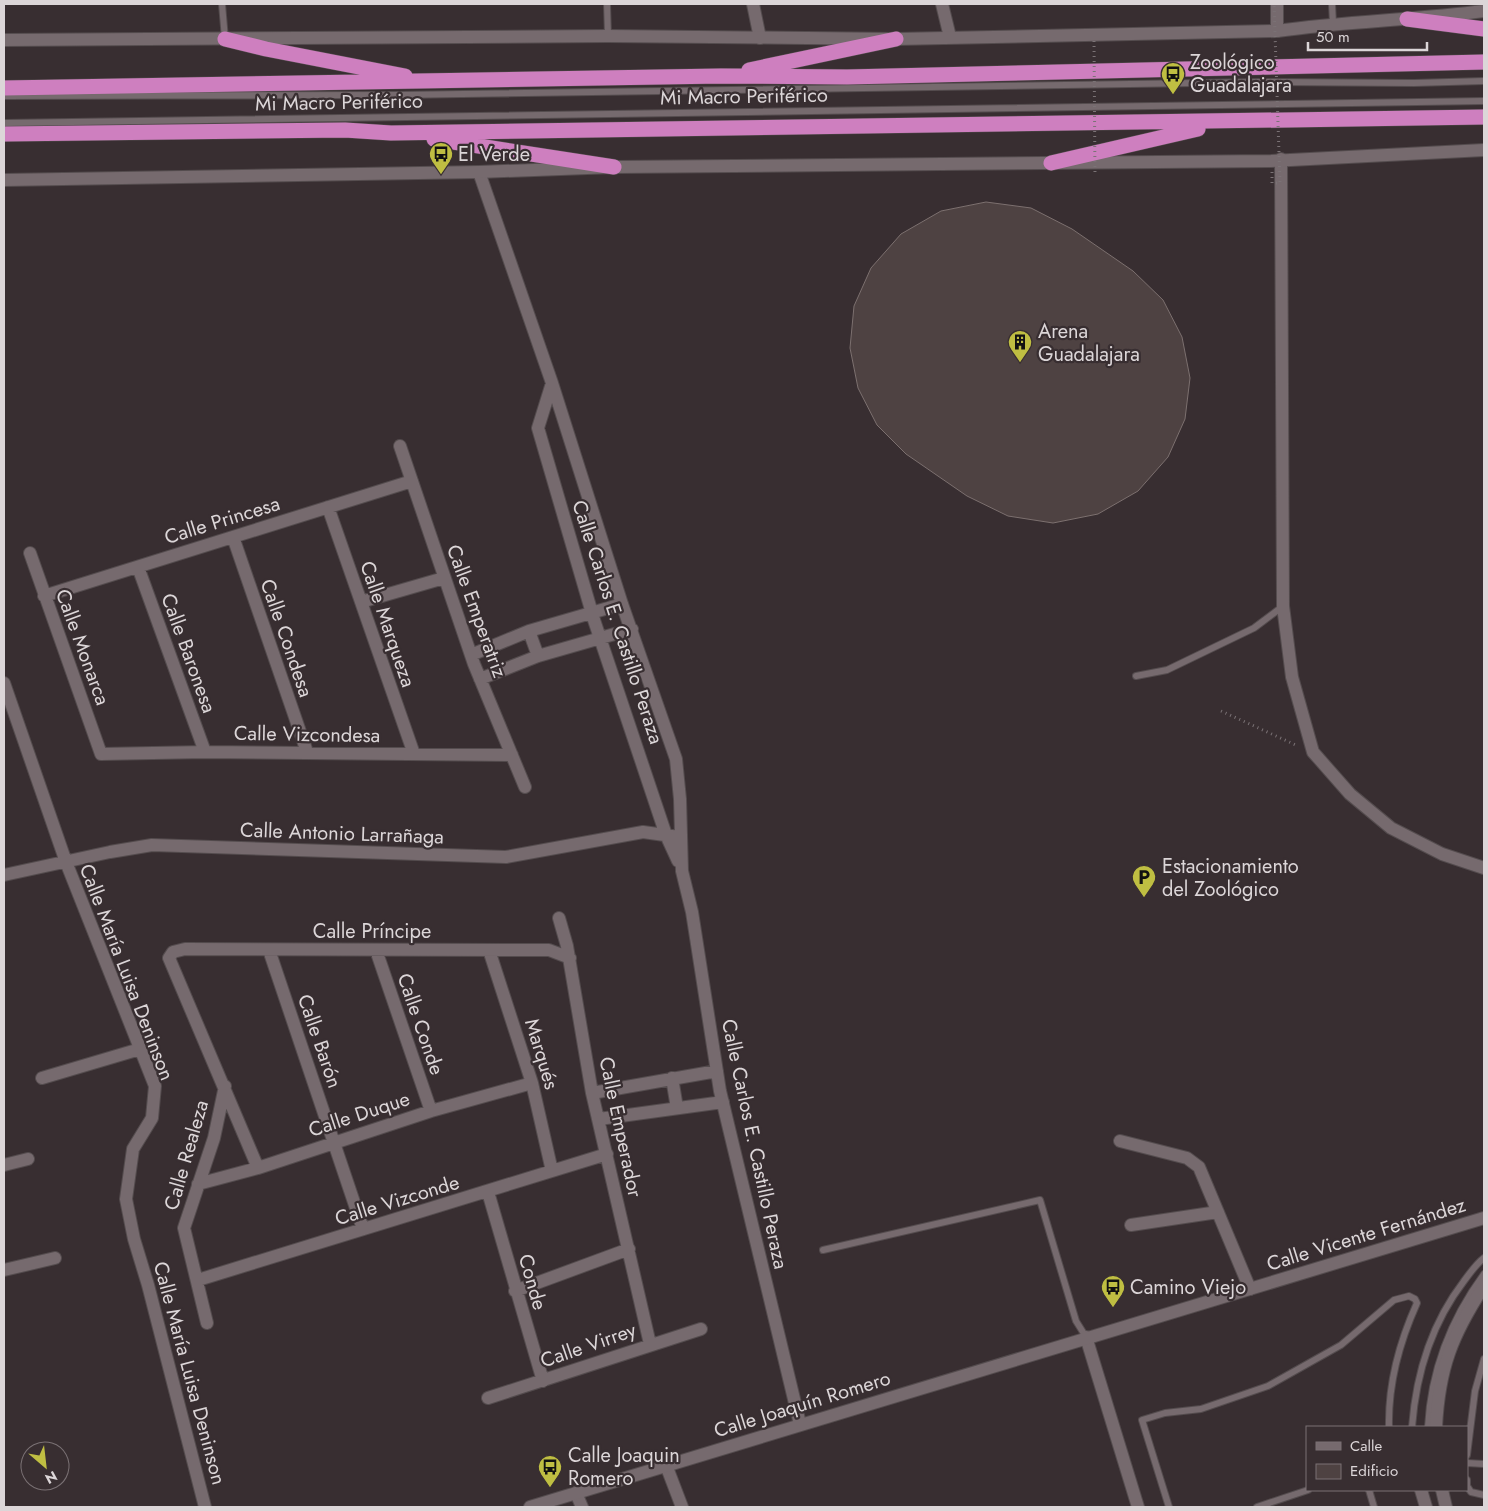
<svg xmlns="http://www.w3.org/2000/svg" width="1488" height="1511" viewBox="0 0 1488 1511" font-family="Jost,sans-serif">
<style>
.building{fill:#4e4242;stroke:#7c706f}
.lines{fill:none;stroke-linecap:round;stroke-linejoin:round}
.lane-casing{stroke:#544c4e;stroke-width:8}
.street-casing{stroke:#544c4e;stroke-width:14}
.secondary-casing{stroke:#544c4e;stroke-width:14}
.highway-casing{stroke:#544c4e;stroke-width:16}
.path{stroke:#7b7376;stroke-width:3;stroke-dasharray:1 4;stroke-linecap:butt}
.lane{stroke:#766a6e;stroke-width:6}
.street{stroke:#766a6e;stroke-width:12}
.secondary{stroke:#766a6e;stroke-width:12}
.highway{stroke:#ce7fbf;stroke-width:15}
.path-bridge{stroke:#7b7376;stroke-width:3;stroke-dasharray:1 4;stroke-linecap:butt}
.labels{text-anchor:middle;stroke-width:4.5;stroke-linejoin:round;paint-order:stroke}
.poi-label{font-size:20px;fill:#dcd6d8;stroke:#382e31;text-anchor:start}
.street-label{font-size:20px;fill:#dcd6d8;stroke:#382e31}
</style>
<rect width="100%" height="100%" fill="#382e31"/>
<path class="building" d="M986,202L1031,208L1072,229L1133,271L1163,300L1182,337L1190,378L1185,419L1168,457L1138,491L1098,514L1053,523L1008,516L967,496L906,454L877,425L858,388L850,348L854,306L871,268L901,234L941,211Z"/>
<g class="lines">
<g class="lane-casing">
<path id="lane" d="M222,4L225,39
M607,4L608,36
M1332,4L1333,23
M4,96L399,95L1261,82L1414,83L1484,81
M4,123L1484,101
M1136,676L1167,670L1254,628L1282,607
M823,1250L1040,1200L1076,1321L1086,1337
M1412,1427C1416,1374 1431,1324 1464,1281C1470,1273 1476,1264 1484,1258
M1428,1427C1431,1370 1451,1319 1484,1274
M1467,1455L1475,1391L1484,1359
M1467,1463L1484,1464
M1467,1480V1486L1471,1492L1484,1495
M1369,1490L1374,1507
M1169,1507L1142,1420L1165,1413L1201,1409L1268,1386L1341,1345L1394,1300L1409,1296L1415,1299L1417,1303C1399,1343 1388,1383 1389,1427
M1257,1507L1308,1490"/>
</g>
<g class="street-casing">
<path id="street" d="M753,4L760,38
M942,4L950,37
M1277,4V31
M1281,159L1283,606L1292,677L1313,752L1350,794L1391,828L1442,854L1484,868
M479,172L552,383L622,604L676,759L680,799L682,871L692,912L720,1091L800,1424
M552,383L538,428L594,620L666,835L678,861
M400,446L474,664L525,787
M328,507L414,754
M233,537L307,752
M30,553L101,754L205,752L512,755
M138,567L205,752
M44,596L412,481
M361,602L444,578
M529,631L538,656
M471,655L529,631L622,604
M480,679L538,656L632,629
M4,683L66,862L155,1086L152,1118L133,1149L126,1199L134,1239L148,1285L205,1507
M4,875L110,852L152,845L506,857L643,832L679,837
M559,918L567,946L592,1093L650,1344
M269,950L363,1229
M376,950L431,1111
M489,950L532,1083L552,1171
M42,1078L140,1049
M672,1078L677,1108
M592,1093L717,1071
M599,1119L723,1102
M1120,1141L1187,1158L1199,1167L1250,1289
M4,1165L28,1159
M258,1168L169,958L173,952L185,949L549,950L570,958
M198,1184L258,1168L431,1111L532,1083
M488,1192L543,1381
M1131,1225L1218,1212
M4,1270L55,1258
M198,1280L607,1154
M515,1291L629,1249
M207,1323L184,1228L214,1138L225,1086
M1086,1337L1138,1507
M488,1398L701,1329
M1436,1427C1439,1368 1452,1335 1484,1286
M666,1465L682,1507
M1421,1490L1426,1507
M1442,1490L1446,1507
M576,1493L582,1507"/>
</g>
<g class="secondary-casing">
<path id="secondary" d="M4,40L608,36L896,39L1277,31C1346,21 1415,20 1484,11
M4,180L479,172L614,167L1271,161L1484,150
M530,1507L1484,1218"/>
</g>
<g class="highway-casing">
<path id="highway" d="M1407,19L1484,29
M225,39L266,49L405,76
M749,70L896,39
M4,88L721,76L847,77L1484,62
M4,134L345,130L391,133L1484,117
M434,139L614,167
M1051,163L1198,129"/>
</g>
<path class="path" d="M1221,711L1298,746"/>
<use href="#lane" class="lane"/>
<use href="#street" class="street"/>
<use href="#secondary" class="secondary"/>
<use href="#highway" class="highway"/>
<path class="path-bridge" d="M1094,41L1095,175
M1272,172V183H1280L1274,4"/>
</g>
<defs>
<g id="bus-pin" transform="scale(1.25)"><path d="M0 17L-7.5 6A9.5 9.5 0 1 1 7.5 6Z" fill="#bfbe42" stroke="#382e31"/><path d="M-5-6H5V4H4V6H2V4H-2V6H-4V4H-5ZM-3.5-4V0h7V-4ZM-3.5 1.2v1.5H-2V1.2ZM2 1.2v1.5H3.5V1.2Z" fill="#111"/></g>
<g id="building-pin" transform="scale(1.25)"><path d="M0 17L-7.5 6A9.5 9.5 0 1 1 7.5 6Z" fill="#bfbe42" stroke="#382e31"/><path d="M-4-6H4V6H1V3H-1V6H-4ZM-2.5-4.3h1.7v1.8h-1.7ZM.8-4.3h1.7v1.8H.8ZM-2.5-1h1.7V.8h-1.7ZM.8-1h1.7V.8H.8Z" fill="#111"/></g>
<g id="parking-pin" transform="scale(1.25)"><path d="M0 17L-7.5 6A9.5 9.5 0 1 1 7.5 6Z" fill="#bfbe42" stroke="#382e31"/><path d="M-3.5-5.5H1a3.5 3.5 0 0 1 0 7H-1V5.5H-3.5ZM-1-3.4V-.6H.8a1.4 1.4 0 0 0 0-2.8Z" fill="#111"/></g>
</defs>
<g fill-rule="evenodd">
<use href="#bus-pin" x="1173" y="74"/>
<use href="#bus-pin" x="441" y="154"/>
<use href="#building-pin" x="1020" y="342"/>
<use href="#parking-pin" x="1144" y="877"/>
<use href="#bus-pin" x="1113" y="1287"/>
<use href="#bus-pin" x="550" y="1467"/>
</g>
<g class="labels">
<g class="poi-label">
<text x="1190" y="69">Zoológico<tspan x="1190" dy="23">Guadalajara</tspan></text>
<text x="458" y="161">El Verde</text>
<text x="1038" y="338">Arena<tspan x="1038" dy="23">Guadalajara</tspan></text>
<text x="1162" y="873">Estacionamiento<tspan x="1162" dy="23">del Zoológico</tspan></text>
<text x="1130" y="1294">Camino Viejo</text>
<text x="568" y="1462">Calle Joaquin<tspan x="568" dy="23">Romero</tspan></text>
</g>
<g class="street-label">
<text transform="translate(744 96) rotate(-1)" y="7">Mi Macro Periférico</text>
<text transform="translate(339 102) rotate(-1)" y="7">Mi Macro Periférico</text>
<text transform="translate(222 520) rotate(-17)" y="7">Calle Princesa</text>
<text transform="translate(477 611) rotate(70)" y="7">Calle Emperatriz</text>
<text transform="translate(618 622) rotate(72)" y="7">Calle Carlos E. Castillo Peraza</text>
<text transform="translate(388 624) rotate(71)" y="7">Calle Marqueza</text>
<text transform="translate(287 638) rotate(71)" y="7">Calle Condesa</text>
<text transform="translate(83 647) rotate(70)" y="7">Calle Monarca</text>
<text transform="translate(189 653) rotate(70)" y="7">Calle Baronesa</text>
<text transform="translate(307 734) rotate(1)" y="7">Calle Vizcondesa</text>
<text transform="translate(342 833) rotate(2)" y="7">Calle Antonio Larrañaga</text>
<text x="372" y="938">Calle Príncipe</text>
<text transform="translate(127 972) rotate(69)" y="7">Calle María Luisa Deninson</text>
<text transform="translate(421 1024) rotate(71)" y="7">Calle Conde</text>
<text transform="translate(320 1041) rotate(71)" y="7">Calle Barón</text>
<text transform="translate(542 1054) rotate(73)" y="7">Marqués</text>
<text transform="translate(359 1114) rotate(-18)" y="7">Calle Duque</text>
<text transform="translate(621 1127) rotate(78)" y="7">Calle Emperador</text>
<text transform="translate(755 1144) rotate(78)" y="7">Calle Carlos E. Castillo Peraza</text>
<text transform="translate(186 1155) rotate(-74)" y="7">Calle Realeza</text>
<text transform="translate(397 1200) rotate(-17)" y="7">Calle Vizconde</text>
<text transform="translate(1366 1234) rotate(-17)" y="7">Calle Vicente Fernández</text>
<text transform="translate(533 1282) rotate(74)" y="7">Conde</text>
<text transform="translate(588 1345) rotate(-19)" y="7">Calle Virrey</text>
<text transform="translate(190 1373) rotate(75)" y="7">Calle María Luisa Deninson</text>
<text transform="translate(802 1404) rotate(-17)" y="7">Calle Joaquín Romero</text>
</g>
</g>
<rect width="1488" height="1511" fill="none" stroke="#dcd6d8" stroke-width="10"/>
<rect x="1306" y="1426" width="162" height="65" fill="#382e31" stroke="#7a7174"/>
<rect x="1316" y="1442" width="25" height="8" fill="#766a6e" stroke="#7a7174"/>
<text x="1350" y="1451" font-size="15" fill="#dcd6d8">Calle</text>
<rect x="1316" y="1464" width="25" height="15" fill="#4e4242" stroke="#7a7174"/>
<text x="1350" y="1476" font-size="15" fill="#dcd6d8">Edificio</text>
<g transform="translate(45 1466) rotate(152)"><circle r="24" fill="#382e31" stroke="#7a7174"/>
<path d="M0-4L9 19L0 12L-9 19Z" fill="#bfbe42"/>
<text y="-8" font-size="14" font-weight="bold" text-anchor="middle" fill="#dcd6d8">N</text>
</g>
<path d="M1308 42v8h119v-8" fill="none" stroke="#dcd6d8" stroke-width="2.5"/>
<text x="1316" y="42" font-size="15" fill="#dcd6d8" stroke="#382e31" stroke-width="4" paint-order="stroke">50 m</text>
</svg>
